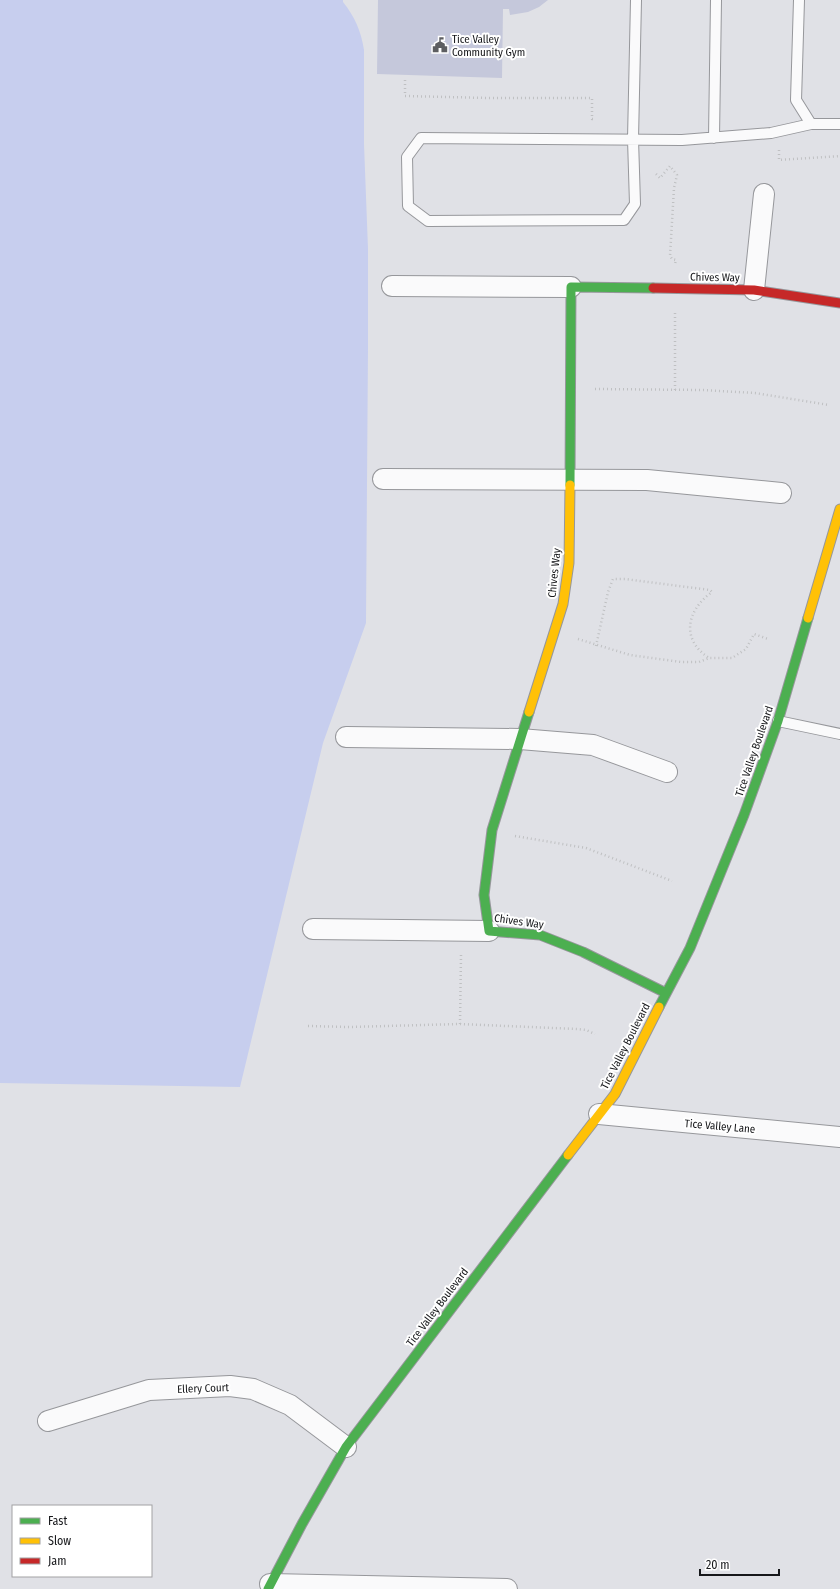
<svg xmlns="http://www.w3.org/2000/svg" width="840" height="1589" viewBox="0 0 840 1589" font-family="'Fira Sans Condensed',sans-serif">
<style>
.green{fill:#c7ceee}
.building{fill:#c5c8db}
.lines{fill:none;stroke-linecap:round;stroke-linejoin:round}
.lane-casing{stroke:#96979b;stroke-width:12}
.street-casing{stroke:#96979b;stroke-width:22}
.fast-casing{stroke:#96979b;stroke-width:11}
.slow-casing{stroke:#96979b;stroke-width:11}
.jam-casing{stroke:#96979b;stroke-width:11}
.path{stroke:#bfc0c2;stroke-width:2.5;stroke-dasharray:1 3;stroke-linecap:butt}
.lane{stroke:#fafafb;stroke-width:10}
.street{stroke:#fafafb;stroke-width:20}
.fast{stroke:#4caf50;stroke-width:9}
.slow{stroke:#ffc107;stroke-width:9}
.jam{stroke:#c62828;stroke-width:9}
.labels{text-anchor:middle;stroke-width:4;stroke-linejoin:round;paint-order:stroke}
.poi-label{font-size:11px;fill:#16171a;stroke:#fff;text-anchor:start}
.street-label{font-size:11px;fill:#16171a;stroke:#fff}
</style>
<rect width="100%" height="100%" fill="#e0e1e6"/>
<path class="green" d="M0,0H343V2C355,17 361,31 364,50V144L368,249V347L366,623L323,743L240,1087L0,1083Z"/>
<path class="building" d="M378,0H548L539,7L528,12L510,15L509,9H503L502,78L377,74Z"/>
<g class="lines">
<g class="lane-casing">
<path id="lane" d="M636,0L633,139L635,204L624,220L428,221L408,206L407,157L421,138L682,140L771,133L811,124H840
M799,0L796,100L811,124
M714,138L716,0
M778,721L840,734"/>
</g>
<g class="street-casing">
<path id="street" d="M392,286L571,287
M754,290L764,194
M383,479L647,480L781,493
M346,737L520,739L593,745L667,772
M313,929L489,931
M599,1114L840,1137
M48,1421L149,1390L230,1386L253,1389L290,1405L346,1447
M270,1584L507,1589"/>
</g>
<g class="fast-casing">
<path id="fast" d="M570,485L571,287L653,288
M529,712L492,830L484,895L489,931L540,935L583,952L666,993
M659,1007L690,948L744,815L778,721L808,618
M268,1589L302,1524L346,1447L568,1155"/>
</g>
<g class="slow-casing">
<path id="slow" d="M808,618L840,509
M529,712L563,604L569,563L570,485
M568,1155L615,1094L659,1007"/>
</g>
<g class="jam-casing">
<path id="jam" d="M653,288L754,290L840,303"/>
</g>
<path class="path" d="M405,80V96L488,98H592V119H595
M779,150V160L840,156
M656,174L660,178L670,166L677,175L674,188L670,256L672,259L676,260L675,264
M675,313V390
M595,389L702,390L755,393L829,405
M578,639L630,655L681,662H699L709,658H732L746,649L754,634L768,639
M596,646L608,592L613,579H625L710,590L712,592C687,610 680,639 709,658
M515,836L586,848L672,881
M460,1024L461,955
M308,1026L349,1027L460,1024L577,1029L586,1030L595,1034"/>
<use href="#lane" class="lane"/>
<use href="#street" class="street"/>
<use href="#fast" class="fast"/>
<use href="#slow" class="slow"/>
<use href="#jam" class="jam"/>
</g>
<defs>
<g id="civic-bare" transform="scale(1.2)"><path d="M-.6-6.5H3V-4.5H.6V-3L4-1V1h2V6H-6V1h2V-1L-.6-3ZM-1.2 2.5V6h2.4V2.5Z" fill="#5d5e61" stroke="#fff" stroke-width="2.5" paint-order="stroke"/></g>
</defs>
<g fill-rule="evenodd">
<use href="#civic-bare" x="440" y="45"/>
</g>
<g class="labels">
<g class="poi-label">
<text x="452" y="43">Tice Valley<tspan x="452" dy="13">Community Gym</tspan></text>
</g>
<g class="street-label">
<text transform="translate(715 277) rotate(1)" y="4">Chives Way</text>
<text transform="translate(554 573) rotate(-84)" y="4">Chives Way</text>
<text transform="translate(754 751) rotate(-71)" y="4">Tice Valley Boulevard</text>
<text transform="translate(519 921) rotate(8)" y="4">Chives Way</text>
<text transform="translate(625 1046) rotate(-63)" y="4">Tice Valley Boulevard</text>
<text transform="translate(720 1126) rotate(5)" y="4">Tice Valley Lane</text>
<text transform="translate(437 1307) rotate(-53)" y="4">Tice Valley Boulevard</text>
<text transform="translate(203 1388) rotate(-2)" y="4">Ellery Court</text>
</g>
</g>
<rect x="12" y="1505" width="140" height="72" fill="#ffffff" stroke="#a2a2a3"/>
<rect x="20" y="1518" width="20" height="6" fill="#4caf50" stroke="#a2a2a3"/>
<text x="48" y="1525" font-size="12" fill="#16171a">Fast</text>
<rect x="20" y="1538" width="20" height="6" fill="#ffc107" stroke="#a2a2a3"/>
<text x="48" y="1545" font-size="12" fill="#16171a">Slow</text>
<rect x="20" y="1558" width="20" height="6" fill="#c62828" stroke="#a2a2a3"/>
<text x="48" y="1565" font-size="12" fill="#16171a">Jam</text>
<path d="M700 1569v6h79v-6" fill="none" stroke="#16171a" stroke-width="2"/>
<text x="706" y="1569" font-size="12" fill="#16171a" stroke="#ffffff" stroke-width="3" paint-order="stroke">20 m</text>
</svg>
